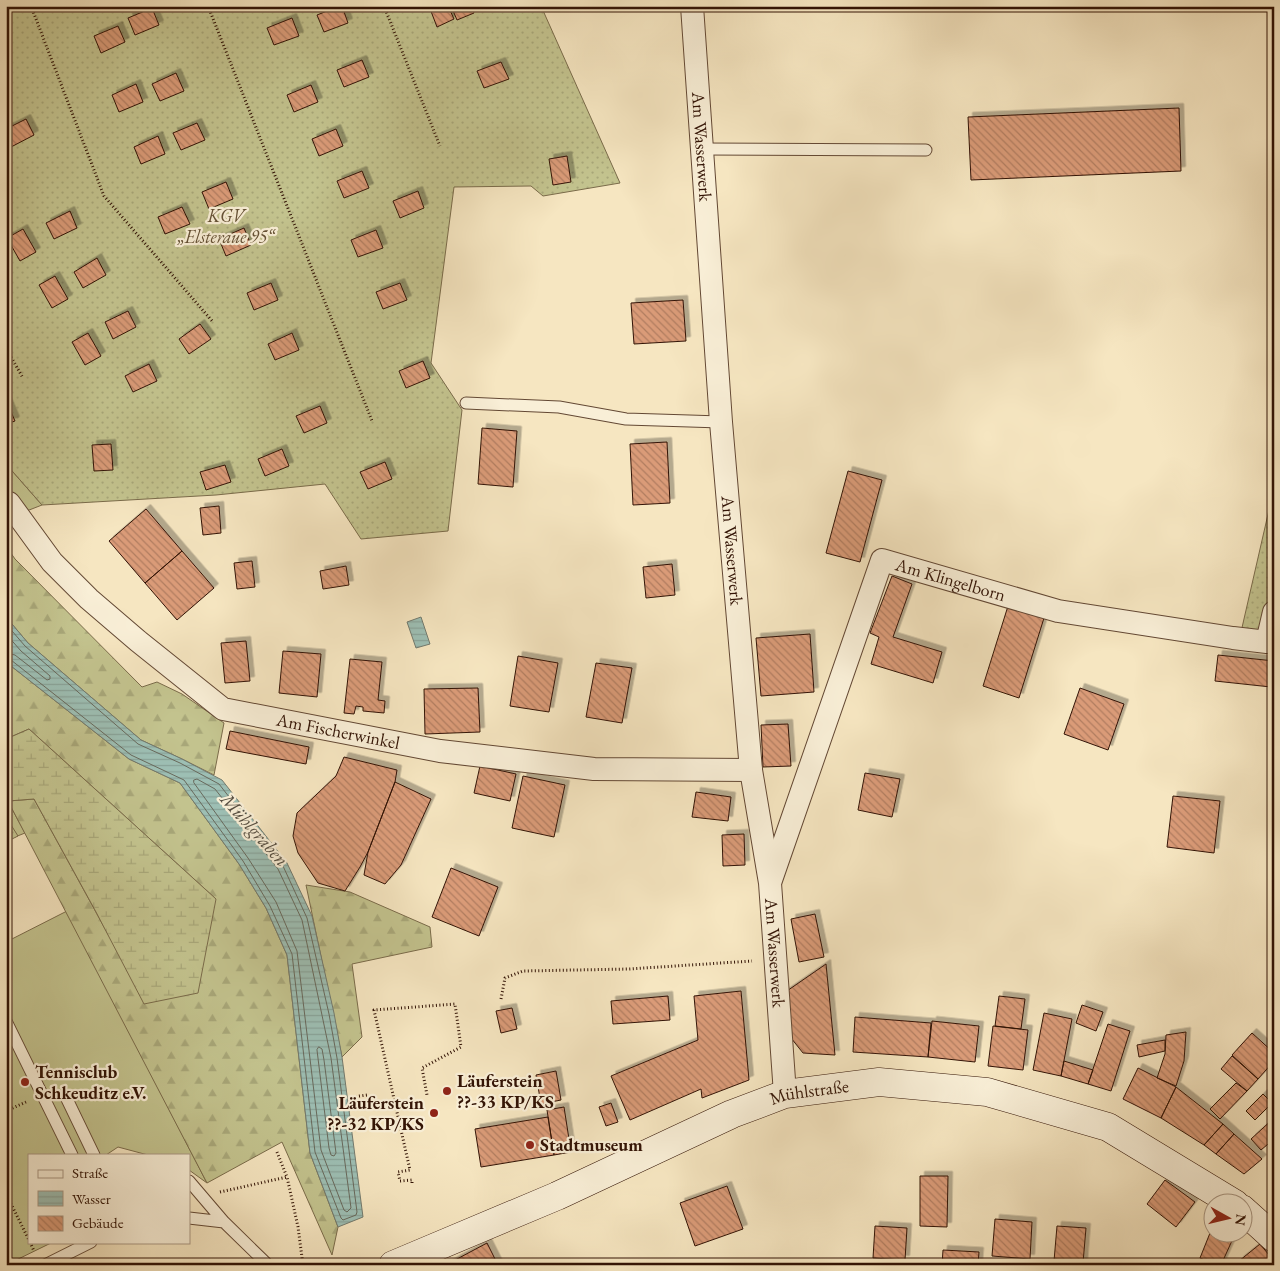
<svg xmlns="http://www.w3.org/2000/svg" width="1280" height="1271" viewBox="0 0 1280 1271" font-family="'EB Garamond',serif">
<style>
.grass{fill:#c3c38e;stroke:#7a6b4a}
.forest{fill:url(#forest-firs);stroke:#7a6b4a}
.wetland{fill:url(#wetland-marsh);stroke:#7a6b4a}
.garden{fill:url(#garden-dots);stroke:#7a6b4a}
.water{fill:url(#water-rules);stroke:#727a6e}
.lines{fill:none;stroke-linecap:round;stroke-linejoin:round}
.shore{stroke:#68695c;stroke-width:1}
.building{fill:url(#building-back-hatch);stroke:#321305;filter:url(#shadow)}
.lane-casing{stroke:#634834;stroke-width:13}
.street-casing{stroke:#634834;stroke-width:24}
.secondary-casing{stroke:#321305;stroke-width:29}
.path{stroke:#321305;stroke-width:3;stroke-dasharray:1 2.5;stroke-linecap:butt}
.lane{stroke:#f9efd7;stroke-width:11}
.street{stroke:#f9efd7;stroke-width:22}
.secondary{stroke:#f9efd7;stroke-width:28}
.poi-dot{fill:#8f2418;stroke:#f9efd7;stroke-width:2}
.labels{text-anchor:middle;stroke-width:4.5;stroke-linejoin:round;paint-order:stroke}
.street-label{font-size:18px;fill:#321305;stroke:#f9efd7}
.park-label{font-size:18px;font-style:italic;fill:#655135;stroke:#f9efd7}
.poi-label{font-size:18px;font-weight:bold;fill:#321305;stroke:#f9efd7;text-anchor:start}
.water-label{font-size:19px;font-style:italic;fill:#574f42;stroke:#f9efd7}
</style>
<defs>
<pattern id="forest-firs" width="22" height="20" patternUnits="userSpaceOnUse" patternTransform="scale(1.25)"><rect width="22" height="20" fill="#c3c38e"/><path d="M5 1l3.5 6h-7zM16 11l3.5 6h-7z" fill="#a8a779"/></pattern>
<pattern id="wetland-marsh" width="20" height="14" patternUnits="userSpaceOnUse" patternTransform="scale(1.25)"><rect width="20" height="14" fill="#c3c38e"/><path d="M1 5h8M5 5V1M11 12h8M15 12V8" fill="none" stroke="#a8a779"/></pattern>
<pattern id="garden-dots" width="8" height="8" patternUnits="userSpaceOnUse" patternTransform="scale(1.25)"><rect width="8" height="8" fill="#c3c38e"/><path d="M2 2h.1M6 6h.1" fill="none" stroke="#a8a779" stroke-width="1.8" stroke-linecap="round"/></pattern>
<pattern id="water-rules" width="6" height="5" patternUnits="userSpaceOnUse" patternTransform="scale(1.25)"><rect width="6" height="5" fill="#9dbfb4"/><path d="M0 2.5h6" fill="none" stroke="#88a399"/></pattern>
<pattern id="building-back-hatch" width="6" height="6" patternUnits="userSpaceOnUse" patternTransform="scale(1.25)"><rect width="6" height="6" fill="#da9b78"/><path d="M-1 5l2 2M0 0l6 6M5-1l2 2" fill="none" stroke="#b17d60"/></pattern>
<filter id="shadow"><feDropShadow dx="4.5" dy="-4.5" stdDeviation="0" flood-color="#0004"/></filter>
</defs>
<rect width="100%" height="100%" fill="#f6e6c1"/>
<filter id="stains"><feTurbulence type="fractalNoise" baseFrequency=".004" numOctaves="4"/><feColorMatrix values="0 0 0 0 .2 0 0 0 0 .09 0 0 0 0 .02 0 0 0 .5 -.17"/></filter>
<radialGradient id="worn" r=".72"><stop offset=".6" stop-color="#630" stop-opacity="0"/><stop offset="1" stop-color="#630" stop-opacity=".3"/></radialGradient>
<path class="grass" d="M6,464L42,505L6,519Z
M6,798L25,833L15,837L6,822Z
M67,911L207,1183L189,1170V1155H148L118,1147L106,1155H29V1242H53L6,1265V942Z"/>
<path class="forest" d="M6,546L15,559L142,687L157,682L182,694L224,723L214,775L182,759L141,740L28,643L6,617Z
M6,662L129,759L180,783L239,864L266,908L287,955L310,1153L338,1227L332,1255L282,1142L207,1183L8,801L34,799L109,936L216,899L29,729L6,739Z
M306,885L350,892L430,927L432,947L352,964L362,1037L342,1057Z"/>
<path class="wetland" d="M29,729L216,899L198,993L144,1004L96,912L34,799L8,801L6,798V739Z"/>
<path class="garden" d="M6,6H541L620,183L543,196L531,186L454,187L431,363L462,410L448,531L361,539L325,484L216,495L42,505L6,464Z
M1274,488V640L1241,632Z
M6,817L18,836L6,842Z"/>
<path class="water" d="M6,617L28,643L141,740L182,759L222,780L287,863L312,916L334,1013L342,1057L363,1217L338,1227L310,1153L287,955L266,908L239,864L180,783L129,759L6,662Z
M421,617L430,644L416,648L407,622Z"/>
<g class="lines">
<path class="shore" d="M6,624L25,646L138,744L180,763L219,784L283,866L307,918L329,1014L337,1058L357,1212L356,1215L343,1220L341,1218L315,1152L292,954L270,906L243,861L184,780L131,755L11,660L6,659
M6,634L21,651L50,676V679L47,680L15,655L6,653
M194,780L197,779L215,789L278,869L302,920L331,1058L351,1208L347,1212L344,1210L321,1150L297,951L276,902L248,858L194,783Z
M319,1047L322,1049L324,1060L336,1153L334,1156L331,1155L329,1148L317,1050Z"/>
</g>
<path class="building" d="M340,6H342L348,23L324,32L317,15Z
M429,6H448L454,19L437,27Z
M451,6H471L474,13L457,20Z
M739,6H817L739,7Z
M152,8L159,25L135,35L128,18Z
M292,18L299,36L274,45L267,28Z
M118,26L125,42L101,53L94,36Z
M362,60L369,77L344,87L337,70Z
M501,62L509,79L484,88L477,71Z
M176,73L184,91L160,101L152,84Z
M136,84L143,102L119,112L112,95Z
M311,85L318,102L294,112L287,95Z
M1179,108L1181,171L971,180L968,117Z
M26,119L34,135L11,147L6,138V129Z
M197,123L205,140L181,150L173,133Z
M336,129L343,146L319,156L312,139Z
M158,136L165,154L141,164L134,147Z
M567,156L571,182L553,185L549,159Z
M362,171L369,188L344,198L337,181Z
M226,182L233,199L209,209L202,192Z
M418,191L424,208L400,218L393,201Z
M182,207L190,224L165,234L158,217Z
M70,211L77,228L54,239L46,223Z
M244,228L251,245L226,256L219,239Z
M23,229L36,252L20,261L7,238Z
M376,230L383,248L358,257L351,240Z
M97,258L106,275L83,288L74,272Z
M55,276L68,299L52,308L39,285Z
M271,283L278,300L254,310L247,293Z
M400,283L407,300L383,309L376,292Z
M683,300L686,341L634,344L631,303Z
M128,311L136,327L113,339L105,322Z
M200,324L211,339L189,354L179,339Z
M88,333L101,356L85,365L72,342Z
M292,333L299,350L275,360L268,344Z
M423,361L430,378L406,388L399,371Z
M149,364L157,381L133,392L125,376Z
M6,400L15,421L6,424Z
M320,406L327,423L304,433L296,416Z
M482,428L517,431L513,487L478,484Z
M667,442L670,503L633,505L630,444Z
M111,444L113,470L94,471L92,445Z
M282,449L289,466L265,476L258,459Z
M385,462L392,479L368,489L360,472Z
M225,465L231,482L206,490L200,472Z
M848,471L882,480L860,562L826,553Z
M219,506L221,533L203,535L200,508Z
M146,509L182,551L145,583L109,541Z
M182,551L214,588L177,620L145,583Z
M252,561L255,587L237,589L234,563Z
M672,564L675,595L646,598L643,567Z
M346,566L349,585L323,589L320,571Z
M892,576L912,584L893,637L942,652L933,683L871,664L879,637L870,633Z
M1008,606L1044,618L1019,698L983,686Z
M810,634L814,692L761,696L756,638Z
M246,641L250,681L225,683L221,643Z
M283,651L321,654L317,697L279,693Z
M1218,655L1274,661V677L1271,687L1215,681Z
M518,656L558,663L549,712L510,706Z
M350,659L382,662L378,700L385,701L384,713L363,711V707L356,706L354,714L344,713Z
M596,663L632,668L622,723L586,717Z
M478,688L480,732L425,734L424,689Z
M1080,688L1124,704L1108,750L1064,734Z
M788,724L791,766L763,767L761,725Z
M230,731L309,747L306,764L226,749Z
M344,757L397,770L395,782L368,852L360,867L345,891L318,883L298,853L293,836L297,813L336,776Z
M480,766L516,774L510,801L474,793Z
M865,773L900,779L892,817L858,810Z
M523,776L565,785L554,837L512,828Z
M395,782L431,799L401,865L385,884L364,875L368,852Z
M696,792L731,797L728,821L692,817Z
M1173,796L1220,801L1214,853L1167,847Z
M744,834L745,865L723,866L722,835Z
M451,868L498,887L479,936L432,917Z
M815,914L824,957L799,962L791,919Z
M826,964L835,1055L803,1053L787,1033L784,993Z
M741,991L749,1080L702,1098L701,1089L630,1120L611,1076L698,1040L694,996Z
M668,996L670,1020L613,1024L611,1001Z
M999,996L1025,999L1021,1029L995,1026Z
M1082,1005L1103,1012L1096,1031L1076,1023Z
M512,1008L517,1029L501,1033L496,1011Z
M1044,1013L1072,1019L1061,1076L1033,1070Z
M855,1017L931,1023L928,1057L853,1052Z
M932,1021L979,1026L975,1062L928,1057Z
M1108,1024L1130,1031L1111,1091L1088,1084Z
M993,1026L1028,1030L1023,1070L988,1066Z
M1186,1032L1184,1061L1176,1086L1157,1078L1165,1054L1166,1035Z
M1252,1033L1274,1053V1061L1258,1079L1232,1055Z
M1165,1040V1051L1139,1057L1137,1045Z
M1232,1056L1258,1079L1247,1091L1221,1069Z
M1064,1061L1093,1070L1088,1084L1061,1076Z
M1138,1068L1176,1087L1161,1118L1123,1099Z
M556,1071L561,1100L541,1104L536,1075Z
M1236,1083L1247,1091L1220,1119L1210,1109Z
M1176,1087L1223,1124L1204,1145L1161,1118Z
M1263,1094L1272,1103L1255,1120L1246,1111Z
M611,1103L618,1122L606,1126L599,1107Z
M564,1107L571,1152L554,1155L547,1110Z
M548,1117L554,1155L481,1167L475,1129Z
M1274,1118V1139L1261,1150L1251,1139Z
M1223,1124L1234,1134L1216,1154L1204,1145Z
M1234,1134L1262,1159L1244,1174L1216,1154Z
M920,1176H948L947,1227L920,1226Z
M1165,1180L1195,1202L1176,1227L1147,1204Z
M727,1186L743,1229L695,1246L680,1203Z
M995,1219L1032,1222L1030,1259L992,1256Z
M875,1226L907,1228L905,1260L873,1258Z
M1057,1226L1086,1228L1083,1263L1054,1261Z
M1212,1228V1234H1235L1221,1265H1216L1200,1258Z
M487,1243L498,1265H460L457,1259Z
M1260,1244L1274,1261V1265H1242L1239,1261Z
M943,1250L979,1252L978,1265H942Z
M457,1259L460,1265H447Z"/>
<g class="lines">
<g class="lane-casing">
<path id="lane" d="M703,149L926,150
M466,403L559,407L626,419L721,422
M6,1021L72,1155
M65,1095L94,1155
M189,1181L224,1222
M189,1218L224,1222L268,1265
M45,1265L91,1242"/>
</g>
<g class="street-casing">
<g id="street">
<path id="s1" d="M692,6L721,422L751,770L770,883L785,1094"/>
<path id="s2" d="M9,503L52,562L89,599L138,641L223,709L440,751L594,769L751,770"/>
<path id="s3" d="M771,880L882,560L1058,611L1233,638L1267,642L1274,612"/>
</g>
</g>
<g class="secondary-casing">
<g id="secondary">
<path d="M1242,1209L1274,1238"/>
<path id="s4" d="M393,1265L557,1196L732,1114L785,1094L879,1082L987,1092L1108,1127L1235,1204"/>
</g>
</g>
<path class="path" d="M31,6L104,196L213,322
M208,6L372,421
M384,6L440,146
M6,348L23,378
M501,999L505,978L523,971L629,969L752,961
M352,1097L367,1095
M6,1111L26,1102
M277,1152L287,1177
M412,1183V1180L400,1181L398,1172L410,1170L374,1010L455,1004L461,1047L422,1068L427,1095
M220,1192L287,1177L298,1227L303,1265
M6,1194L29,1240
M30,1242L34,1251
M358,1265L367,1261"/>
<use href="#lane" class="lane"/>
<use href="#street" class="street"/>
<use href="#secondary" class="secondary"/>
</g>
<g class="poi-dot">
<circle cx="25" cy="1082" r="5"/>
<circle cx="447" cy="1091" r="5"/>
<circle cx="434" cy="1113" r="5"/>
<circle cx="530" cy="1145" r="5"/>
</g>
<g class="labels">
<g class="street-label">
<text dy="6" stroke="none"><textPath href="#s1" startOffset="141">Am Wasserwerk</textPath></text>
<text dy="6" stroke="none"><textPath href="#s1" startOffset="546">Am Wasserwerk</textPath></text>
<text dy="6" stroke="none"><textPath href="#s3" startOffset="410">Am Klingelborn</textPath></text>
<text dy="6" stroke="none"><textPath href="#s2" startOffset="416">Am Fischerwinkel</textPath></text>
<text dy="6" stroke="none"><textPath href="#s1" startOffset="951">Am Wasserwerk</textPath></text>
<text dy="6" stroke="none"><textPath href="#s4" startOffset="452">Mühlstraße</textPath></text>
</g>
<g class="park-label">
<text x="226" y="222">KGV<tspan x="226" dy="21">„Elsteraue 95“</tspan></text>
</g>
<g class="poi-label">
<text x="35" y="1078">Tennisclub<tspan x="35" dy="21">Schkeuditz e.V.</tspan></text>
<text x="457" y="1087">Läuferstein<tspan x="457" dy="21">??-33 KP/KS</tspan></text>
<text x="424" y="1109" text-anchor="end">Läuferstein<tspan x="424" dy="21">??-32 KP/KS</tspan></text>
<text x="540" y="1151">Stadtmuseum</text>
</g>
<g class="water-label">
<text transform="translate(255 829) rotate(48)" y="7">Mühlgraben</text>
</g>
</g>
<rect width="1280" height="1271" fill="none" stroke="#f6e6c1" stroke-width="25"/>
<rect x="8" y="8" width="1265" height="1256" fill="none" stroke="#321305" stroke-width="2.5"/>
<rect x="12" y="12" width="1255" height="1246" fill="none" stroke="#321305"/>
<rect x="28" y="1154" width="162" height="90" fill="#f9efd7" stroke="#a99783"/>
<rect x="38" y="1170" width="25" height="8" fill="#f9efd7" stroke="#a99783"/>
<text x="72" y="1178" font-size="15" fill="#321305">Straße</text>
<rect x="38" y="1191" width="25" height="15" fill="url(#water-rules)" stroke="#a99783"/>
<text x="72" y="1204" font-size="15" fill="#321305">Wasser</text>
<rect x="38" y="1216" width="25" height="15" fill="url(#building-back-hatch)" stroke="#a99783"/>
<text x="72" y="1228" font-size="15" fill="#321305">Gebäude</text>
<g transform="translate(1228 1218) rotate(98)"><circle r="24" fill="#f9efd7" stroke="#a99783"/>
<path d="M0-4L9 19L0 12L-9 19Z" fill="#8f2418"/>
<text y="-8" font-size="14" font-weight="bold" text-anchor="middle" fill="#321305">N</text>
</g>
<rect width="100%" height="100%" filter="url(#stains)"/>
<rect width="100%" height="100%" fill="url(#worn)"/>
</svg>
